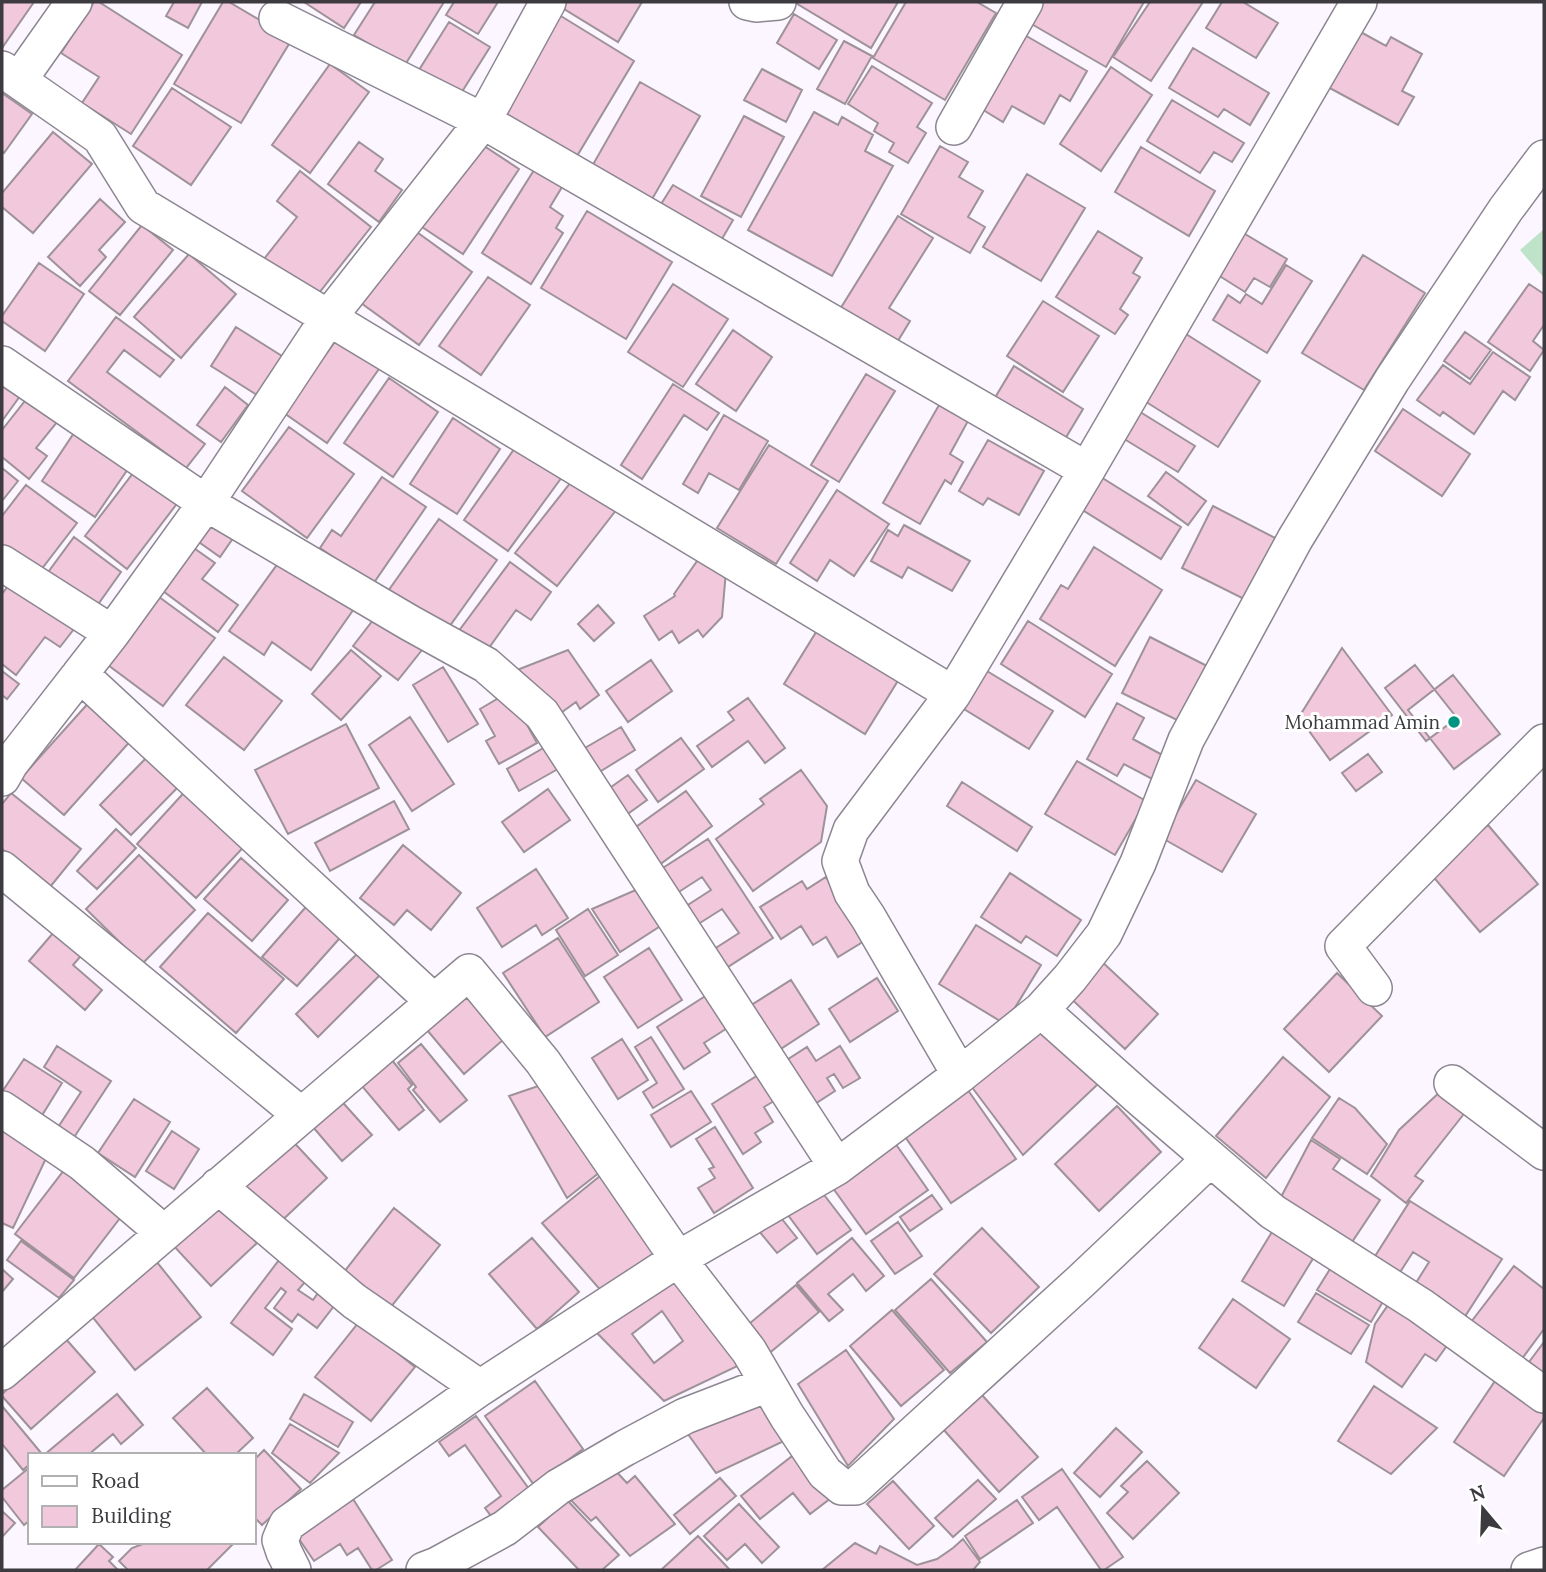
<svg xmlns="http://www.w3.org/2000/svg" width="1546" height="1572" viewBox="0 0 1546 1572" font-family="Lora,serif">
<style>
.green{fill:#bee3c9}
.building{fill:#f1c8dc;stroke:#9e9298;stroke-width:2;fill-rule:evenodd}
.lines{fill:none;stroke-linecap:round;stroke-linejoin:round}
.minor-casing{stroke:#8c8691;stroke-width:38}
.minor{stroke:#fff;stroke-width:35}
.poi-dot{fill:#009481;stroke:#fff;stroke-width:2.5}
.labels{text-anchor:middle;stroke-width:6;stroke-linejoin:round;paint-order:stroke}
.poi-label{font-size:19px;fill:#3d3b3f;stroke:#fff;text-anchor:end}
</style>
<rect width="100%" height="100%" fill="#fbf6ff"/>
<path class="green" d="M1544,229V278L1520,250Z"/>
<path class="building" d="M2,2H34L2,48Z
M94,2H99L182,55L131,134L82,103L99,77L61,53Z
M174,2H202L188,28L166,16Z
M223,2H229L292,39L241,123L174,84Z
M304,2H361L344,28Z
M375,2H444L405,65L354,35Z
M454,2H498L478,34L446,15Z
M558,2H642L618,42L556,4Z
M794,2H898L871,48Z
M906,2H977L996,13L945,100L873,58Z
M1040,2H1144L1106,67L1028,22Z
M1150,2H1203L1151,81L1113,57Z
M1222,2H1243L1278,23L1256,58L1206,28Z
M556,13L634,61L574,161L495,113Z
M794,14L837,40L819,69L777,43Z
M449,22L490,47L460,95L419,70Z
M1357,30L1386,46L1391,37L1422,54L1402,91L1414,97L1398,125L1326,86Z
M1023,34L1087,71L1070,101L1060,95L1044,124L1012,106L1003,122L980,108Z
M844,41L872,56L845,104L817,89Z
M1193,48L1269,93L1250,125L1224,109L1218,117L1169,88Z
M330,64L369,92L310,173L272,145Z
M872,66L932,103L917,127L926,133L908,163L889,152L894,143L874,131L878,123L848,104Z
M1111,67L1152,95L1101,171L1060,144Z
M762,69L802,90L786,122L744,100Z
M640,82L700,116L651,201L591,168Z
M172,88L231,127L191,185L133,146Z
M2,93L32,114L4,153L2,151Z
M1172,100L1244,143L1232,162L1214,152L1200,173L1147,141Z
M814,112L838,125L842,117L873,135L865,151L893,166L832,276L748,230Z
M744,116L784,137L741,217L701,196Z
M53,132L92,164L33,233L2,207V193Z
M475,140L519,169L463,254L419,225Z
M359,142L383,159L375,171L402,190L379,222L328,184Z
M940,146L968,162L959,177L983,191L968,217L985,227L970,253L901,214Z
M1141,147L1215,191L1189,236L1115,192Z
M534,170L562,187L550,207L563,216L556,228L563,233L531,284L482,253Z
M300,171L371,227L315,298L264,259L297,217L277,201Z
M1027,174L1085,208L1041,281L983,247Z
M673,185L733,220L719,244L658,209Z
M100,199L125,222L99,250L106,257L80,286L48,257Z
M587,211L672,262L626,339L541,288Z
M898,216L933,238L889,308L910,321L893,349L837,314Z
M142,225L173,250L120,315L89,291Z
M1235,228L1287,259L1270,287L1254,278L1245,292L1210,270Z
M414,230L472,272L419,345L361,303Z
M1098,231L1142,258L1133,273L1140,277L1120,309L1128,315L1115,334L1056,297Z
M189,254L236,294L181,358L134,317Z
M1363,255L1425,293L1364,390L1302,353Z
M39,263L84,294L45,351L2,321V316Z
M1286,265L1312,281L1267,353L1213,320L1228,295L1240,303L1246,294L1262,304Z
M488,277L530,305L481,375L439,346Z
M673,284L728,319L683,387L628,352Z
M1529,284L1544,294V325L1533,341L1544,350L1530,371L1488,342Z
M1043,301L1099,336L1063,392L1007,356Z
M116,317L174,360L160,377L124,350L107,372L205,444L186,468L68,381Z
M236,327L282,356L257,395L211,366Z
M733,330L772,357L736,411L696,384Z
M1465,332L1491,350L1470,379L1444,361Z
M1186,334L1260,381L1218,447L1143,400Z
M339,336L381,366L327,443L284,413Z
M1493,352L1530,377L1515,400L1503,391L1474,434L1443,412L1440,416L1417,400L1443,365L1470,384Z
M1014,366L1083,409L1062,444L993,401Z
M866,374L895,391L839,482L811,465Z
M2,378L23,392L2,421Z
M389,378L438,412L393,477L344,443Z
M673,384L719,413L707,430L684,415L642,479L621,465Z
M225,387L248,405L221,442L197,425Z
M32,392L62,416L36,448L47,456L29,479L2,457V430Z
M939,405L968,421L950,454L963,462L951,484L945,480L920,524L883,503Z
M1403,409L1470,454L1442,496L1375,451Z
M1137,410L1195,446L1178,472L1121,437Z
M724,415L768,441L739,490L709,473L698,493L683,484Z
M453,418L500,449L457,514L410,484Z
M289,427L354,474L307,538L242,491Z
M76,430L130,466L95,517L42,481Z
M988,440L1044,471L1019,515L988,498L983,505L959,491Z
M517,445L562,477L508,551L464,520Z
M769,445L828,481L776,564L717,528Z
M2,468L18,481L2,501Z
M137,468L179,501L127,569L85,536Z
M1166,472L1206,501L1188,525L1148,496Z
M1096,474L1181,527L1161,559L1076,506Z
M382,477L426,507L373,584L320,548L332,530L341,536Z
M575,477L617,509L557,586L515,553Z
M26,485L77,523L37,575L2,549V516Z
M837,490L889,524L854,576L830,560L817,581L790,563Z
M1213,506L1283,542L1252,603L1182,568Z
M214,515L238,531L220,557L196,540Z
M439,519L497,560L444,634L386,594Z
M904,525L970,561L952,591L908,567L902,578L871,561L888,530L898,536Z
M74,537L121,572L94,610L46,575Z
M191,546L215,563L202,579L238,605L218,632L159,588Z
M1094,547L1162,590L1115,666L1040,619L1061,585L1068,589Z
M702,554L726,571L722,617L703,637L698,630L679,643L672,631L659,640L644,616L675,596L674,594Z
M284,555L356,606L311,670L272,642L264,655L229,631Z
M510,562L551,592L531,620L516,610L486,652L458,632Z
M11,582L74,629L60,647L45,637L16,675L2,664V594Z
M155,594L215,638L163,706L104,662Z
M598,605L614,623L594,641L578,624Z
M377,615L422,650L398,680L353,646Z
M1028,621L1112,674L1085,717L1001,664Z
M818,629L899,679L865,734L784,684Z
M1150,637L1211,668L1183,723L1122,693Z
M1342,648L1392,715L1330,760L1299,717Z
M351,650L381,676L341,720L312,694Z
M568,650L599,695L580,709L576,702L551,720L517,670Z
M224,657L282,701L244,750L186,705Z
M651,660L672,691L628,722L606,691Z
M1415,665L1457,718L1426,741L1385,688Z
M443,667L478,724L448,742L413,685Z
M982,668L1053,711L1029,749L959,706Z
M2,671L19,684L7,699L2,695Z
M1453,675L1500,734L1454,769L1408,710Z
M509,692L537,743L499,764L486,741L495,736L480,709Z
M748,698L785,748L765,763L748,741L712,767L697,746L734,720L728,712Z
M92,699L134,737L64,815L21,778Z
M1117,703L1144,718L1133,739L1166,757L1154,780L1124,764L1117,776L1087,759Z
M410,717L454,784L412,811L369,745Z
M346,724L379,788L288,834L255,770Z
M621,727L635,750L593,776L578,752Z
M681,738L704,769L658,802L636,770Z
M552,743L565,765L519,791L507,769Z
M153,751L184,781L131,835L100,805Z
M1368,754L1382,772L1356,791L1342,773Z
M1077,761L1146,801L1115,855L1045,814Z
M801,770L827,806L821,842L753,891L716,839L764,804L760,799Z
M628,775L647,800L622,818L604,792Z
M1196,780L1256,814L1222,872L1162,838Z
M962,782L1032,827L1017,851L947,806Z
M191,785L251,839L196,898L137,844Z
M548,789L570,820L524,852L502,822Z
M686,791L712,826L655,868L629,832Z
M11,793L81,849L50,887L2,849V804Z
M394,801L409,829L330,871L315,843Z
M1488,825L1538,884L1480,932L1430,873Z
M116,829L136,848L97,889L77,871Z
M708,839L773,938L720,972L708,953L739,933L722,909L692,928L680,910L711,890L702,877L671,897L655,873Z
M403,845L461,893L431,930L407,910L394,925L360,898Z
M139,855L195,910L142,964L86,909Z
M241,858L288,900L252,941L204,899Z
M536,869L568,918L542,935L536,925L502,947L477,908Z
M1010,873L1081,920L1057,956L1026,936L1021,943L981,917Z
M826,877L866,940L838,957L826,937L813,945L801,926L781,939L760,907L802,881L807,889Z
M638,889L662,925L620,952L592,909Z
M312,900L347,930L297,986L262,957Z
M588,909L618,955L585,976L556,930Z
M208,913L284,979L236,1033L160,967Z
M60,925L87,949L73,965L102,990L85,1010L29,961Z
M976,925L1041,965L1005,1024L939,984Z
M558,938L599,1002L545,1037L503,973Z
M649,948L682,1000L638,1028L604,977Z
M359,952L381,974L318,1037L296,1014Z
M1099,959L1158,1014L1125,1049L1066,994Z
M1337,973L1382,1016L1329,1072L1284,1029Z
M877,978L898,1011L850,1042L829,1009Z
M791,980L819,1024L773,1054L745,1009Z
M470,983L512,1032L464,1074L422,1024Z
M710,993L732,1025L704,1043L710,1052L684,1069L657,1027Z
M1037,1025L1098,1084L1023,1155L968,1082Z
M651,1037L684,1089L653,1108L643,1092L657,1083L635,1047Z
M622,1039L648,1080L618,1099L592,1058Z
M421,1044L467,1100L440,1122L413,1090L416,1087L398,1063Z
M57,1046L111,1081L71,1142L55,1132L81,1092L44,1067Z
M840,1046L860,1078L843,1088L834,1074L827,1078L835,1091L807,1109L779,1065L807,1047L816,1061Z
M387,1054L412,1085L408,1089L424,1110L399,1130L356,1079Z
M1283,1057L1330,1097L1266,1178L1216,1136Z
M24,1059L62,1083L41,1117L2,1092Z
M763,1072L779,1098L764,1107L773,1122L755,1133L761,1142L743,1154L712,1104Z
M547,1083L600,1172L567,1198L509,1096Z
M963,1083L1016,1159L951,1203L899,1128Z
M1443,1089L1467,1110L1415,1176L1423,1181L1406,1203L1371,1176L1399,1130Z
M691,1091L711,1122L671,1147L651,1115Z
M336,1095L372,1135L342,1161L307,1120Z
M1339,1098L1355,1108L1387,1144L1367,1174L1312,1138Z
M134,1099L170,1122L135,1177L98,1153Z
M1117,1106L1161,1152L1099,1211L1055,1164Z
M715,1127L753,1188L714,1213L698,1188L715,1178L709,1169L714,1167L696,1139Z
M2,1131L49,1152L13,1228L2,1223Z
M172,1131L199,1149L174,1189L146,1171Z
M888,1133L928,1190L866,1234L825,1177Z
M287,1135L327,1178L274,1228L233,1185Z
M1311,1140L1340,1159L1333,1169L1380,1200L1350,1245L1280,1199Z
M68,1165L127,1209L74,1278L15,1234Z
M611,1167L666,1251L603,1293L542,1223Z
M815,1183L851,1230L817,1254L782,1207Z
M932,1195L942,1209L910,1231L900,1217Z
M218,1201L257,1243L211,1286L172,1244Z
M1410,1201L1502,1259L1464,1318L1414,1286L1429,1262L1413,1252L1397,1277L1372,1261Z
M394,1208L440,1245L390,1308L344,1272Z
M774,1209L797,1238L777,1253L754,1225Z
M898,1222L922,1256L895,1274L871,1241Z
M1275,1227L1317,1252L1284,1306L1242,1281Z
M982,1228L1039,1287L991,1333L934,1274Z
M532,1238L579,1292L537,1329L489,1274Z
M852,1238L884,1276L866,1291L853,1274L828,1294L843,1310L829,1321L797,1283Z
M21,1241L74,1280L59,1298L7,1260Z
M279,1260L306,1281L298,1290L313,1300L318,1293L334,1306L317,1328L298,1314L292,1322L274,1308L286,1292L281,1288L265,1308L292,1329L273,1355L231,1323Z
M156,1261L201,1317L135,1370L90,1314Z
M1335,1261L1388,1293L1371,1322L1317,1290Z
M1514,1266L1544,1289V1329L1521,1360L1471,1322Z
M2,1269L13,1279L2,1292Z
M677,1274L746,1362L664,1401L597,1333ZM662,1311L683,1341L654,1363L632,1334Z
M931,1279L987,1342L950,1373L895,1310Z
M796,1285L819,1312L767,1355L744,1328Z
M1397,1292L1456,1333L1436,1361L1425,1354L1402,1387L1366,1362L1375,1324Z
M1316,1293L1369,1325L1351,1354L1298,1322Z
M1233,1299L1290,1339L1256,1388L1199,1348Z
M892,1310L944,1370L901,1406L850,1346Z
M359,1322L415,1367L371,1421L315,1377Z
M65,1338L95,1372L31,1429L2,1396V1394Z
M1544,1342V1374L1529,1362Z
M846,1350L894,1419L848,1466L798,1384Z
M1497,1378L1544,1410V1418L1504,1476L1454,1442Z
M535,1381L583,1449L534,1485L485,1416Z
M1374,1386L1437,1428L1391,1474L1338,1441Z
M207,1388L253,1438L235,1455H207L173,1418Z
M117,1394L143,1425L121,1444L113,1434L88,1455H44Z
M304,1394L353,1422L338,1447L290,1419Z
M982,1395L1038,1457L999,1492L943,1429Z
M770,1398L786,1440L716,1473L685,1430Z
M2,1406L42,1454L30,1455V1464L23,1470L2,1444Z
M476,1416L532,1493L494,1520L485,1508L501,1496L465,1445L449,1456L439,1442Z
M290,1424L339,1453L310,1483L272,1453Z
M1116,1428L1142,1452L1100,1497L1074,1473Z
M264,1450L301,1489L262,1525L254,1517V1460Z
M796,1453L831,1498L810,1514L793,1493L760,1519L741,1496Z
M1147,1461L1179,1493L1133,1539L1107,1513L1128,1492L1121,1486Z
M611,1466L627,1483L635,1476L675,1524L630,1556L596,1517L591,1521L565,1494Z
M30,1467V1520L24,1525L2,1497V1490Z
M1062,1469L1123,1557L1104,1570H1101L1057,1507L1039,1520L1022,1497Z
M720,1478L736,1496L690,1534L674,1515Z
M978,1480L996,1499L953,1537L935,1518Z
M893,1481L934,1526L909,1549L867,1504Z
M353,1499L392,1560L376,1570H372L358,1548L347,1555L340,1544L314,1561L297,1536Z
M567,1500L619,1555L602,1570H579L538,1527Z
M1017,1500L1033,1523L980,1559L965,1536Z
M739,1504L779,1547L762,1563L745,1544L727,1560L704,1536Z
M2,1511L15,1523L2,1537Z
M698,1536L730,1570H661Z
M963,1539L980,1562L973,1570H822L855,1543L876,1554L880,1546L917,1565L937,1559L953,1548Z
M148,1542H235L207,1570H128L119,1561L132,1548Z
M99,1544L113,1557L109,1561L118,1570H75Z"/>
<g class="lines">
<g class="minor-casing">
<path id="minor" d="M747,2L756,4L778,2
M277,18L483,121L1087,470
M2,69L100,137L143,206L953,694
M19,80L74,2
M954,127L1025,2
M2,364L206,503L410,623L486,665L542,714L837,1167
M2,563L112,633
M80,674L433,1001
M2,778L10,764L112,633L206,503L329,317L483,121L548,2
M2,869L301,1115
M1374,988L1343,946L1544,742
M1041,1010L1070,978L1104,934L1138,863L1186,740L1295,539L1392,380L1506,209L1544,158
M960,1075L868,917L852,893L840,861L851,830L953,694L1087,470L1359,2
M1452,1083L1544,1152
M2,1109L82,1163L164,1233
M218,1186L354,1301L480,1388
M2,1372L469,972L543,1062L678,1259L749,1351L787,1416L825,1473L842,1487H855L1081,1281L1210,1159
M293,1570L284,1552L280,1540L287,1524L480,1388L678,1259L837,1167L960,1075L1041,1010L1142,1100L1273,1212L1421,1306L1544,1395
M424,1570L437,1565L505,1528L558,1487L625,1448L685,1416L768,1384
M1529,1570L1544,1565"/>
</g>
<use href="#minor" class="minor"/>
</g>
<circle class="poi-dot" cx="1454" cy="722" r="7"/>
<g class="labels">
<g class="poi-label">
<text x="1440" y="729">Mohammad Amin</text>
</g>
</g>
<rect width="1546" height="1572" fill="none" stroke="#3d3b3f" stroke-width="7"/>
<rect x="28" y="1453" width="228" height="91" fill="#ffffff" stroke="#b1b1b2" stroke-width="2"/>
<rect x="42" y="1476" width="35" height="10" fill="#ffffff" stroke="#b1b1b2" stroke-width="2"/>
<text x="91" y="1488" font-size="21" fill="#3d3b3f">Road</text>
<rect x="42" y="1506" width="35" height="21" fill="#f1c8dc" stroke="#b1b1b2" stroke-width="2"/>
<text x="91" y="1523" font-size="21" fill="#3d3b3f">Building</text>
<g transform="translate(1483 1509) rotate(341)" stroke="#ffffff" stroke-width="5" paint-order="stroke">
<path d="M0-5L12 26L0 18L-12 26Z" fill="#3d3b3f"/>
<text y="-10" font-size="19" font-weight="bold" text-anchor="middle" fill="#3d3b3f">N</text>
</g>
</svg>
